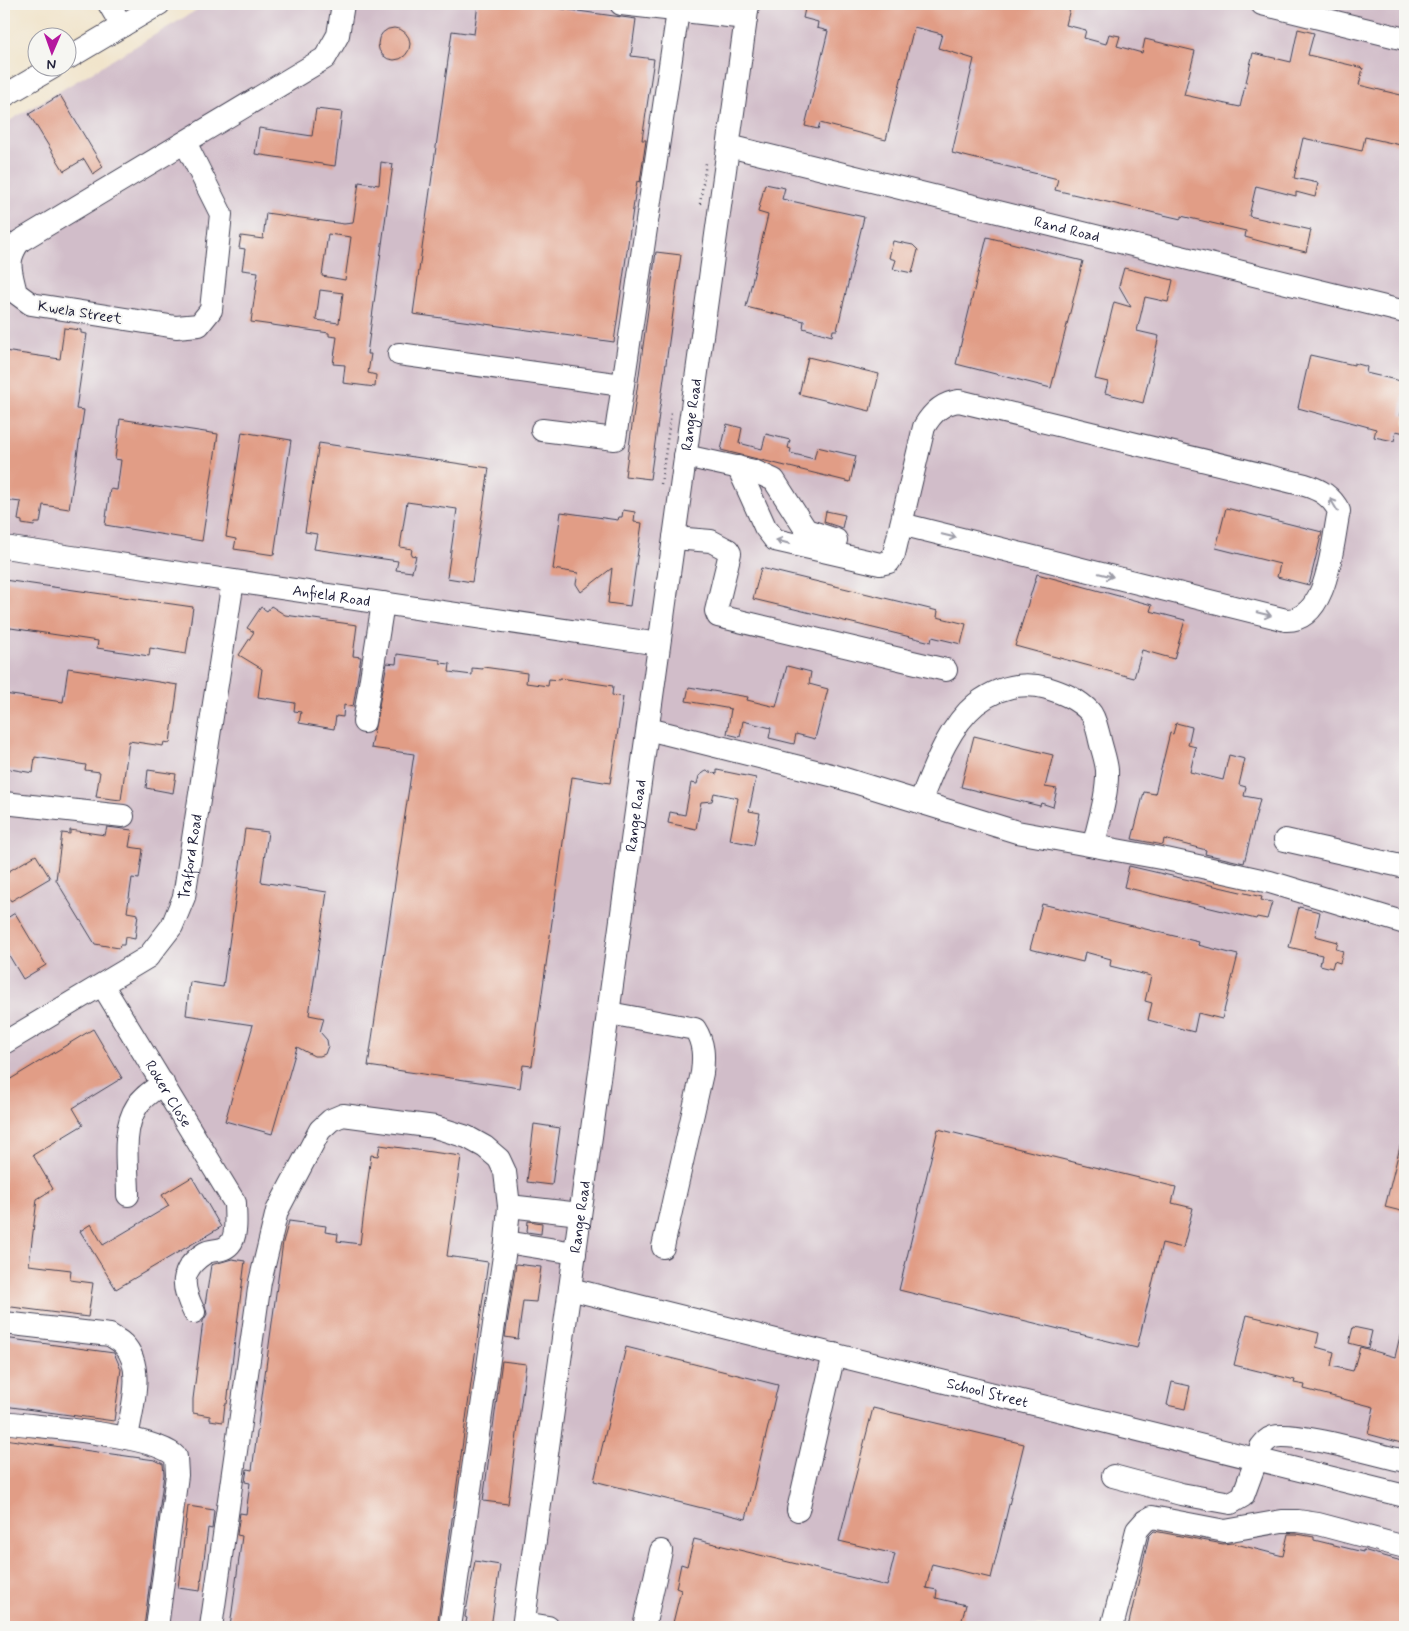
<svg xmlns="http://www.w3.org/2000/svg" width="1409" height="1631" viewBox="0 0 1409 1631" font-family="Mynerve,sans-serif">
<style>
.industrial{fill:#d1bdc9}
.building{fill:#e19d86;fill-rule:evenodd}
.lines{fill:none;stroke-linecap:round;stroke-linejoin:round}
.minor-casing{stroke:#413f51;stroke-width:24}
.path{stroke:#413f51;stroke-width:2.5;stroke-dasharray:1 4;stroke-linecap:butt}
.minor{stroke:#fff;stroke-width:22}
.oneway{stroke:#9c9ca7}
.labels{text-anchor:middle;stroke-width:4;stroke-linejoin:round;paint-order:stroke}
.street-label{font-size:15px;fill:#22223b;stroke:#f6f6f2}
</style>
<rect width="100%" height="100%" fill="#f6f6f2"/>
<filter id="ink" filterUnits="userSpaceOnUse"><feTurbulence type="fractalNoise" baseFrequency=".02" numOctaves="2"/><feDisplacementMap in="SourceGraphic" scale="10" xChannelSelector="R" yChannelSelector="G"/><feConvolveMatrix kernelMatrix="1 2 1 2 8 2 1 2 1" color-interpolation-filters="sRGB"/></filter>
<filter id="wash" filterUnits="userSpaceOnUse"><feTurbulence type="fractalNoise" baseFrequency=".0096" numOctaves="4" result="noise"/><feDisplacementMap in="SourceGraphic" scale="20" xChannelSelector="R" yChannelSelector="G"/><feGaussianBlur stdDeviation="1.12" result="paint"/><feColorMatrix in="noise" values="0 0 0 0 0 0 0 0 0 0 0 0 0 0 0 0 0 1.4 0 .05"/><feComposite in="paint" operator="in"/></filter>
<g filter="url(#wash)">
<rect width="100%" height="100%" fill="#f1e4cb"/>
<path class="industrial" d="M207,4H1405V1627H4V124Z"/>
<g id="blocks">
<path class="building" d="M478,4H527L636,19L631,56L654,59L642,140H646L640,182L637,181L614,342L413,314L452,31L474,34Z
M806,4H866L882,7L883,4H1071L1066,25L1086,30L1084,38L1106,44L1109,34L1120,36L1117,46L1142,53L1145,39L1195,51L1184,95L1240,107L1253,53L1291,62L1298,29L1314,33L1308,55L1363,68L1359,85L1405,96V146L1365,137L1362,151L1303,138L1294,178L1318,183L1315,197L1296,192V196L1256,186L1249,216L1311,230L1306,252L1263,242L1245,237L1246,231L1181,216V219L1055,190L1058,179L952,153L974,59L938,48L942,34L914,27L886,140L820,123L818,129L805,126L828,31L817,28L818,22L803,18Z
M378 44a16 16 0 1 1 32 0a16 16 0 1 1-32 0Z
M60,95L103,167L93,174L84,159L64,171L29,114Z
M316,109L342,112L335,166L255,154L259,128L312,136Z
M381,162L393,164L367,354H371L368,373L376,375L375,387L343,383L345,365L333,364L337,337L329,336V333L251,322L258,272L242,270L245,249L239,248L241,236L263,239L266,213L344,224L353,223L359,182L379,185ZM328,234L351,237L345,280L322,276ZM320,290L343,293L339,323L316,320Z
M765,184L785,188L782,199L864,217L837,330H833L832,336L803,328L804,321L746,307L768,215L758,212Z
M987,237L1083,261L1051,388L956,364Z
M893,241L913,245L918,250L912,273L893,269L896,260L889,258Z
M656,252L681,255L650,479L625,476Z
M1124,268L1173,280L1168,302L1145,297L1137,331L1159,336L1143,403L1105,393L1108,382L1095,379L1114,302L1131,307L1119,286Z
M64,328L81,330V333L87,334L76,409L84,410L69,509L43,505L40,523H35L34,526L22,524V521L18,520L21,502L4,500V351L60,359Z
M1310,355L1354,365V363L1365,366L1367,367L1366,373L1405,382L1400,415L1405,416V433L1396,431L1394,441L1374,437L1376,429L1298,408Z
M808,357L879,374L870,411L799,394Z
M120,419L218,434L202,541L105,525L110,489L117,490L121,460L115,459Z
M727,424L742,428L739,443L762,449L766,434L790,440L788,448L791,449L790,453L814,459L817,447L856,456L850,482L721,450Z
M242,432L291,440L274,555L234,549L236,539L226,537Z
M319,443L489,468L472,582L447,578L457,509L407,502L400,547L412,549L411,555L416,556L412,572L396,570L398,561L314,549L317,534L305,532Z
M1226,508L1322,532L1309,585L1277,577L1280,564L1216,548Z
M623,510L635,512L634,522L642,523L630,606L608,603L612,568L581,592L576,584L578,573L553,569L561,512L618,520L619,517H622Z
M826,511L845,515L842,528L824,522Z
M761,568L938,611L937,617L966,624L961,644L932,637L931,642L753,599Z
M1037,574L1152,605L1150,611L1185,620L1174,659L1142,650L1134,678L1015,646Z
M4,580L193,607L186,654L150,648L149,656L97,648L98,641L4,627Z
M271,606L285,615L357,625L353,656L361,657L353,707L344,705L343,717L336,716L334,729L299,723L301,712L294,711L295,703L258,697L262,669L239,655L254,632L247,628L261,607L267,611Z
M397,654L440,660V663L450,664L449,672L472,675V668L483,669V667L527,673L526,683L548,686L549,679L559,680L560,678L613,686L612,695L623,697L610,783L572,777L532,1066L523,1065L520,1088L368,1066L414,754L371,748L387,663L396,664Z
M787,666L811,672L809,684L828,689L815,739L796,734L794,744L769,738L771,728L743,721L740,737L727,734L731,709L686,701L689,687L748,697L747,700L776,707Z
M68,668L178,685L170,743L164,742L163,746L129,741L121,800L96,797L100,772L85,770L86,765L35,757L33,773L4,768V694L63,702Z
M1176,723L1192,727L1188,745L1196,747L1190,772L1223,780L1229,755L1245,759L1239,785L1246,787L1244,796L1260,799L1244,863L1205,854L1206,850L1164,839L1163,845L1132,839L1144,792L1155,794L1170,733L1173,734Z
M974,736L1053,755L1045,787L1057,789L1053,807L1041,803L1040,806L961,787Z
M148,770L176,774L173,793L146,788Z
M717,770L756,778L749,811L760,813L754,845L730,840L738,798L714,793L712,801L701,802L696,829L668,823L670,812L685,815L691,783L697,784L699,776L706,771L717,774Z
M107,827L132,830L129,847L143,849L139,879L132,878L127,912L138,914L135,939L125,937L124,945H120L119,948L95,944L56,880L62,833L70,834V830L105,835Z
M245,829L268,832L261,882L327,892L309,1015L324,1018L320,1032L327,1040L328,1046L325,1054L320,1056H314L297,1047L272,1134L225,1121L253,1025L186,1015L190,982L223,987Z
M36,855L50,878L11,901L4,889V874Z
M1129,866L1262,897L1261,900L1272,902L1267,919L1257,917L1256,919L1124,887Z
M1042,904L1199,942L1198,945L1238,955L1222,1019L1198,1013L1194,1032L1148,1020L1152,1003L1145,1001L1151,976L1110,966L1111,959L1085,952L1083,962L1030,949Z
M1299,907L1320,912L1315,936L1338,942L1336,949L1343,951L1340,963L1334,961L1332,968L1320,965L1322,955L1289,947Z
M15,913L46,965L23,979L4,947V920Z
M93,1029L122,1078L73,1108L83,1125L33,1155L53,1189L37,1199L29,1265L71,1270L70,1280L93,1283L88,1317L4,1306V1083Z
M534,1124L560,1128L552,1185L527,1182Z
M938,1129L1176,1187L1172,1203L1193,1208L1183,1248L1162,1243L1137,1348L899,1290Z
M1401,1143L1405,1144V1212L1385,1207Z
M380,1145L461,1156L447,1256L488,1262L437,1627H230L242,1536L237,1535L240,1513L246,1514L250,1483L245,1482L247,1469L252,1470L283,1242L289,1221L326,1226L325,1232L338,1234L337,1241L360,1244L371,1155L378,1156Z
M192,1177L221,1227L116,1289L80,1231L91,1224L103,1245L169,1206L162,1195Z
M528,1221L542,1223L541,1234L527,1232Z
M232,1259L245,1261L227,1404H225L223,1422L210,1420V1416L193,1413V1399L203,1321L207,1314L205,1305L211,1265Z
M516,1264L541,1267L536,1302L523,1301L518,1339L505,1337Z
M1247,1315L1319,1333L1316,1347L1334,1352L1331,1366L1353,1371L1360,1347L1395,1357L1401,1332L1405,1333V1444L1368,1434L1374,1407L1304,1389L1305,1385L1294,1383L1295,1380L1234,1365Z
M1353,1327L1372,1331L1368,1348L1349,1343Z
M4,1338L114,1353L121,1369L114,1421L4,1406Z
M626,1347L778,1385L746,1519L594,1481Z
M502,1361L526,1364L508,1504L483,1501Z
M1172,1382L1190,1386L1185,1409L1167,1405Z
M873,1408L1024,1444L991,1578L932,1564L926,1588L937,1590L936,1598L966,1605L960,1627H672L681,1590L676,1588L681,1564L687,1566L694,1539L887,1586L895,1554L839,1541Z
M4,1439L155,1460L163,1464L164,1474L144,1627H4Z
M188,1506L214,1510L212,1529L208,1528L200,1591L178,1588Z
M1154,1531L1223,1544L1232,1543L1283,1556L1288,1534H1297L1314,1537V1540L1363,1552V1550L1405,1562V1627H1128L1149,1536Z
M475,1561L500,1565L491,1627H465L467,1618L465,1617Z"/>
</g>
</g>
<g filter="url(#ink)">
<use href="#blocks" fill-opacity="0" stroke="#413f51" stroke-width="1"/>
<g class="lines">
<g class="minor-casing">
<g id="minor">
<path d="M109,4L122,26"/>
<path d="M621,4L746,18"/>
<path d="M1262,4L1405,39"/>
<path d="M68,58L159,4"/>
<path d="M4,96L52,68"/>
<path d="M185,142L221,214L211,310L199,325L176,327L31,304L16,293C11,271 5,260 20,241L325,58L338,35L343,4"/>
<path id="s1" d="M729,146L1405,312"/>
<path d="M399,354L622,385"/>
<path d="M542,430L615,439L678,11"/>
<path d="M685,456L754,471L774,480L806,530L836,540"/>
<path d="M738,467L765,527L775,540L880,564L889,562L894,554L924,427C932,413 942,403 959,401L1305,485C1321,490 1331,496 1339,511C1332,542 1329,621 1286,620L901,524"/>
<path d="M674,538L711,541L728,550"/>
<path id="s2" d="M4,547L659,644"/>
<path d="M728,550L730,553L716,611L718,616L946,670"/>
<path d="M364,722L383,603"/>
<path d="M648,729L835,776L1017,832L1166,859L1270,882L1405,923"/>
<path d="M920,802C933,770 948,727 976,704C997,688 1021,681 1047,688C1063,693 1078,699 1090,712C1095,717 1097,729 1099,736C1101,747 1106,759 1107,770C1108,794 1099,821 1094,844"/>
<path d="M4,803L123,816"/>
<path d="M1285,840L1405,867"/>
<path id="s3" d="M103,986L235,1203C235,1214 238,1235 230,1244C223,1252 212,1249 205,1253C178,1270 182,1288 194,1312"/>
<path d="M609,1013L695,1029C704,1043 704,1057 702,1073L663,1247"/>
<path id="s4" d="M4,1043L148,957L172,926L184,897L233,581"/>
<path d="M128,1195C128,1168 121,1130 137,1106C143,1096 154,1090 163,1083"/>
<path d="M509,1206L580,1214"/>
<path d="M506,1242L575,1253"/>
<path id="s5" d="M570,1289L1405,1496"/>
<path d="M4,1323L110,1335C114,1338 119,1340 123,1344C146,1366 131,1411 127,1438"/>
<path d="M4,1422C38,1427 156,1434 176,1457L177,1475L157,1627"/>
<path d="M1113,1476L1181,1494L1231,1503L1243,1496L1261,1447C1265,1442 1267,1439 1273,1437C1296,1431 1377,1455 1405,1461"/>
<path d="M798,1510L834,1354"/>
<path d="M524,1623L548,1627"/>
<path d="M211,1627L260,1282L277,1211L320,1130L331,1120L343,1115L435,1127L467,1137L485,1147L499,1159L505,1172L509,1206L506,1242L450,1627"/>
<path id="s6" d="M523,1627L748,4"/>
<path d="M644,1627L661,1551"/>
<path d="M1112,1627L1137,1530L1145,1521L1152,1517L1225,1531L1282,1521H1298L1318,1524L1405,1547"/>
</g>
</g>
<path class="path" d="M700,204L706,163
M661,484L671,413"/>
<use href="#minor" class="minor"/>
</g>
<defs><path id="oneway-shaft" d="M-6 0H5M1.5-3L5.5 0L1.5 3" fill="none" stroke-width="1.6" stroke-linecap="round" stroke-linejoin="round" transform="scale(1.25)"/></defs>
<g class="oneway">
<use href="#oneway-shaft" transform="translate(1334 505) rotate(-121)"/>
<use href="#oneway-shaft" transform="translate(949 536) rotate(14)"/>
<use href="#oneway-shaft" transform="translate(783 542) rotate(-164)"/>
<use href="#oneway-shaft" transform="translate(1106 575) rotate(14)"/>
<use href="#oneway-shaft" transform="translate(1264 614) rotate(14)"/>
</g>
</g>
<g class="labels">
<g class="street-label">
<text dy="5" stroke="none"><textPath href="#s1" startOffset="348">Rand Road</textPath></text>
<text transform="translate(80 312) rotate(9)" y="5">Kwela Street</text>
<text dy="5" stroke="none"><textPath href="#s6" startOffset="1224">Range Road</textPath></text>
<text dy="5" stroke="none"><textPath href="#s2" startOffset="331">Anfield Road</textPath></text>
<text dy="5" stroke="none"><textPath href="#s6" startOffset="819">Range Road</textPath></text>
<text dy="5" stroke="none"><textPath href="#s4" startOffset="279">Trafford Road</textPath></text>
<text dy="5" stroke="none"><textPath href="#s3" startOffset="126">Roker Close</textPath></text>
<text dy="5" stroke="none"><textPath href="#s6" startOffset="414">Range Road</textPath></text>
<text dy="5" stroke="none"><textPath href="#s5" startOffset="430">School Street</textPath></text>
</g>
</g>
<rect width="1409" height="1631" fill="none" stroke="#f6f6f2" stroke-width="20"/>
<g transform="translate(52 52) rotate(182)"><circle r="24" fill="#f6f6f2" stroke="#a1a1a9"/>
<path d="M0-4L9 19L0 12L-9 19Z" fill="#b5179e"/>
<text y="-8" font-size="14" font-weight="bold" text-anchor="middle" fill="#22223b">N</text>
</g>
</svg>
